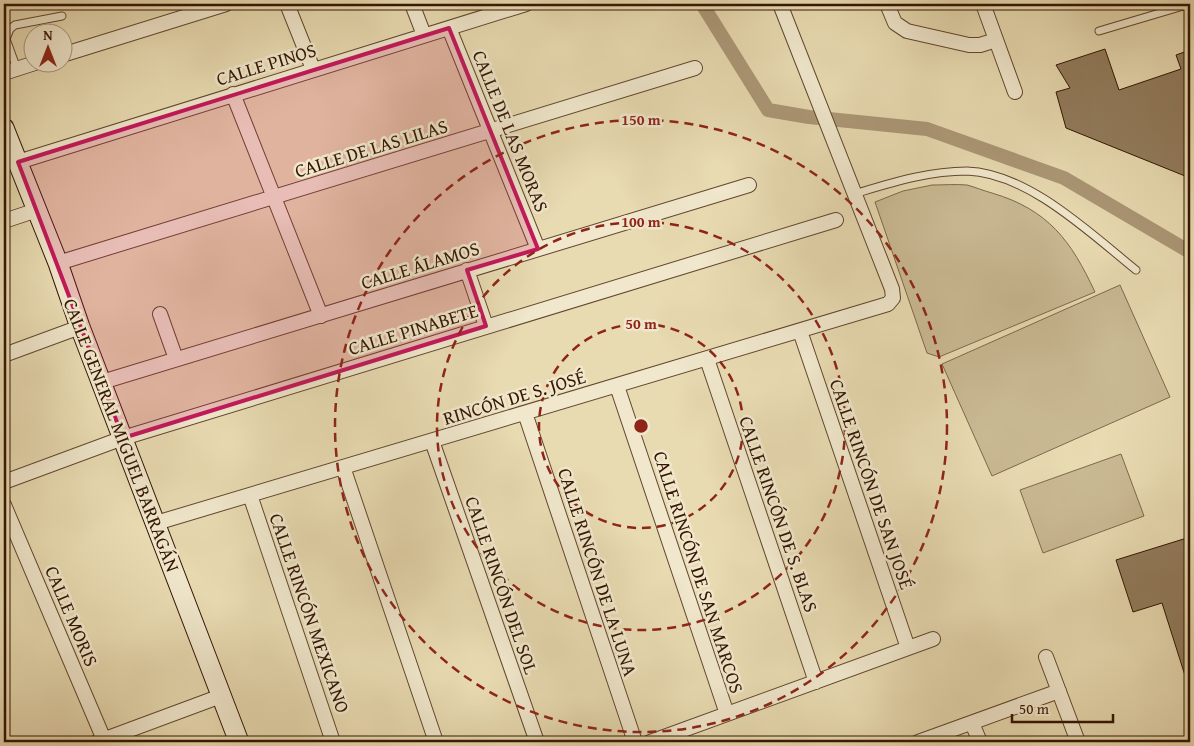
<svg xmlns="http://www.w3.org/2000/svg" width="1194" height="746" viewBox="0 0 1194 746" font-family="'Gentium Book Plus',serif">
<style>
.green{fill:#c9b993;stroke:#7e684b}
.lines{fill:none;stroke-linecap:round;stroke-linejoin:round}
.canal{stroke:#ab9776;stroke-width:14}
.building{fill:#927c5d;stroke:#341603}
.service-casing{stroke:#61472e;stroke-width:9}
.minor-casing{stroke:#61472e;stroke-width:16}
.secondary-casing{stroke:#341603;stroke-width:21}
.service{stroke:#f0e7cc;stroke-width:7}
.minor{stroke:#f0e7cc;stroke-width:14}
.secondary{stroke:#f0e7cc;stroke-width:19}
.marked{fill:#c2185b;fill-opacity:0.2;stroke:#c2185b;stroke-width:4;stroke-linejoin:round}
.ring{fill:none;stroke:#8f2418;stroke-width:2.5;stroke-dasharray:9 6}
.labels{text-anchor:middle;stroke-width:5;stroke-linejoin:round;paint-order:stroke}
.street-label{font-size:19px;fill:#341603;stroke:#f0e7cc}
.centre{fill:#8f2418;stroke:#f0e7cc;stroke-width:2.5}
.ring-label{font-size:15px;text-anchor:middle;font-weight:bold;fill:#8f2418;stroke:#f0e7cc;stroke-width:5;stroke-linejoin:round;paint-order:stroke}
</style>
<rect width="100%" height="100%" fill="#e8dab1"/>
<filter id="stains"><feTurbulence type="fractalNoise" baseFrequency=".004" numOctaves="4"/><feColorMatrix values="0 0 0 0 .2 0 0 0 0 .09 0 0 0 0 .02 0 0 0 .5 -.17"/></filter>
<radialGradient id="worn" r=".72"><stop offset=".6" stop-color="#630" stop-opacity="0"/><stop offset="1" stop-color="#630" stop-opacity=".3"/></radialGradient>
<path class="green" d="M932,185C943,185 956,184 967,185C975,187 984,191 992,193C1049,210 1071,241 1095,292L939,357L927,353L875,202L903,191Z
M1120,285L1170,397L992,476L942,364Z
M1121,454L1144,516L1043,553L1020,490Z"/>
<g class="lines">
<path class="canal" d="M702,4L768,110L809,117L927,129L1064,178L1190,252"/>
</g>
<path class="building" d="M1105,49L1119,90L1181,69L1176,55L1190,50V178L1066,128L1056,92L1070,88L1056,65Z
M1190,537V684L1188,685L1162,603L1133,612L1116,560Z"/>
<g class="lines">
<g class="service-casing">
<path id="service" d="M1099,31L1190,4
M17,69L6,39L10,29L15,25L62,16
M854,194C891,183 928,171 967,171C1028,173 1090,233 1136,270"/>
</g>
<g class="minor-casing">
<path id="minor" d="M287,4L313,69
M412,4L424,35
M887,4L895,23L907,31L969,45H980L996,40
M983,4L1015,92
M449,28L538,249
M62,55L226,4
M4,73L38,62
M233,94L321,316
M18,162L526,4
M4,221L37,210
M58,263L695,68
M467,270L486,326
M160,314L176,359
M800,331L908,648
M4,355L80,327
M707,359L816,682
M102,382L749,185
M617,386L727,714
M525,413L635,742
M432,441L537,742
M343,467L436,742
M4,482L123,438L836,220
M250,495L333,742
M4,505L105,742
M156,523L888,304L893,298L892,289L780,4
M1046,657L1078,742
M972,723L980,742
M97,742L221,696
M650,742L933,639
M918,742L1059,691"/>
</g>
<g class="secondary-casing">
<path id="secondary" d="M4,128L58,263L80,327L239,742"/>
</g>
<use href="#service" class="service"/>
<use href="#minor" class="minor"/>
<use href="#secondary" class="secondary"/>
</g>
<path class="marked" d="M449,28L538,249L467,270L486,326L123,438L18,162Z"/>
<g class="ring">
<circle cx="641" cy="426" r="102"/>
<circle cx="641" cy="426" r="204"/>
<circle cx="641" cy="426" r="306"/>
</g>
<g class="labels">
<g class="street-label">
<text transform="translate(266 64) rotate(-17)" y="7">CALLE PINOS</text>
<text transform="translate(511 131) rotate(68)" y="7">CALLE DE LAS MORAS</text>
<text transform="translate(371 148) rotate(-17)" y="7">CALLE DE LAS LILAS</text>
<text transform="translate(420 265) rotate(-17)" y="7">CALLE ÁLAMOS</text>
<text transform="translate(413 329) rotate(-17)" y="7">CALLE PINABETE</text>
<text transform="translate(514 397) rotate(-17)" y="7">RINCÓN DE S. JOSÉ</text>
<text transform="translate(122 435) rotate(69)" y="7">CALLE GENERAL MIGUEL BARRAGÁN</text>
<text transform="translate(872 484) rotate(71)" y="7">CALLE RINCÓN DE SAN JOSÉ</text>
<text transform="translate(779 514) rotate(71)" y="7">CALLE RINCÓN DE S. BLAS</text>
<text transform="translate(598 572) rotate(72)" y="7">CALLE RINCÓN DE LA LUNA</text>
<text transform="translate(699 572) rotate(72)" y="7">CALLE RINCÓN DE SAN MARCOS</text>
<text transform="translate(502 585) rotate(71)" y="7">CALLE RINCÓN DEL SOL</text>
<text transform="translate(310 613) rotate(71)" y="7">CALLE RINCÓN MEXICANO</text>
<text transform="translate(72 616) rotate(67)" y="7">CALLE MORIS</text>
</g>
</g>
<circle cx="641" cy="426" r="8" class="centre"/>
<g class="ring-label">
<text x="641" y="125">150 m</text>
<text x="641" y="227">100 m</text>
<text x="641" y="329">50 m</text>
</g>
<rect width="1194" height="746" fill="none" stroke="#e8dab1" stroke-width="20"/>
<rect x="5" y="5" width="1184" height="736" fill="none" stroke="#341603" stroke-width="2.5"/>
<rect x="10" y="10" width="1174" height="726" fill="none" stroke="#341603"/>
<g transform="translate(48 48)"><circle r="24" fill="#f0e7cc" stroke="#a5937c"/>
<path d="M0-4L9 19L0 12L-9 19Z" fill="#8f2418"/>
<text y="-8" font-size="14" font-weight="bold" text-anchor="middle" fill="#341603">N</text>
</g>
<path d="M1012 714v8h101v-8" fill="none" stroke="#341603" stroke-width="2.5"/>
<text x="1019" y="714" font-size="15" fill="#341603" stroke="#f0e7cc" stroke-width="4" paint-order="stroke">50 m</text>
<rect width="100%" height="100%" filter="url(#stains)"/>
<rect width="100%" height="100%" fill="url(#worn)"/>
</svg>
